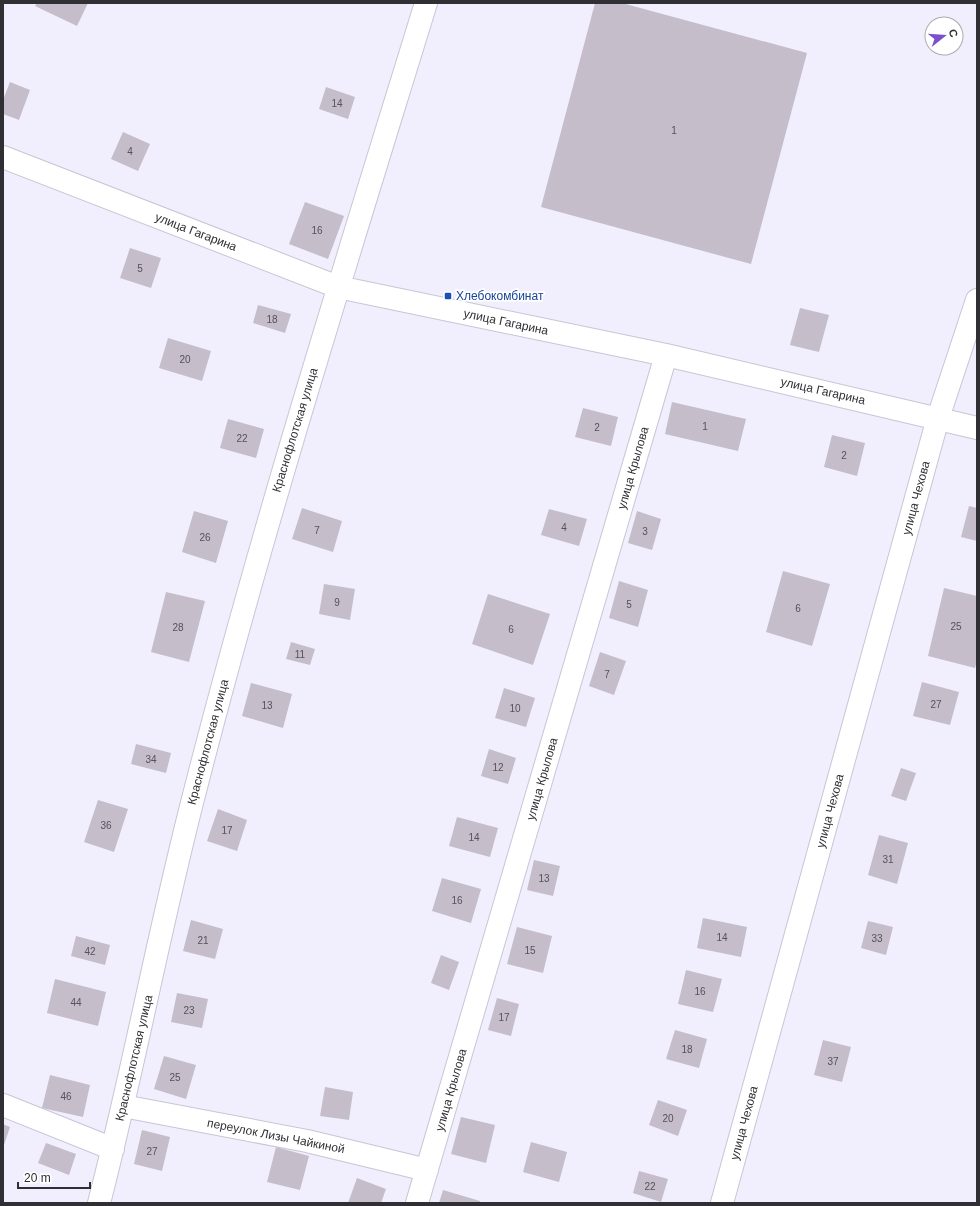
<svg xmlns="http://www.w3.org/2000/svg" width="980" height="1206" viewBox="0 0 980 1206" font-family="Arial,sans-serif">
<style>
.building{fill:#c5bdca}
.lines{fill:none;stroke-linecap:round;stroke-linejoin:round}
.minor-casing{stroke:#c7c6d4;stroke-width:24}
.minor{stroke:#fff;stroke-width:22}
.transit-dot{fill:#1a4fb4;stroke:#fff;stroke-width:1.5}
.labels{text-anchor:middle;stroke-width:3.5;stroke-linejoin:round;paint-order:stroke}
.number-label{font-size:10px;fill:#54525a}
.street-label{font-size:12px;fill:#2f2f34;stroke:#fff}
.transit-label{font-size:12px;fill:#164399;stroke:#fff;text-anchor:start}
</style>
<rect width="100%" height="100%" fill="#f1effe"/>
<path class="building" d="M37,3H88L77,26L35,6Z
M595,3H622L807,53L751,264L541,207Z
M10,82L30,90L19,120L3,114V100Z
M326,87L355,97L348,119L319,109Z
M123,132L150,144L138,171L111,159Z
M305,202L344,216L328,259L289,244Z
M130,248L161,258L151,288L120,278Z
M258,305L291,314L285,333L253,323Z
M800,308L829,315L819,352L790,345Z
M168,338L211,351L202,381L159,368Z
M672,402L746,419L738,451L665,434Z
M583,408L618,417L611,446L575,437Z
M228,419L264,429L256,458L220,448Z
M832,435L865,443L857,476L824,467Z
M969,506L977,508V541L961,537Z
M302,508L342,521L333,552L292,539Z
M549,509L587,519L579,546L541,535Z
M194,511L228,521L216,563L182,552Z
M637,511L661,519L652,550L628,543Z
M783,571L830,584L812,646L766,632Z
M619,581L648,590L638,627L609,618Z
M324,584L355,589L350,620L319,614Z
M944,588L977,596V661L975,668L928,656Z
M166,592L205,601L189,662L151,652Z
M488,594L550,614L533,665L472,644Z
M291,642L315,649L310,665L286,659Z
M600,652L626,661L614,695L589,686Z
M922,682L959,692L950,725L913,716Z
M251,683L292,694L283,728L242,716Z
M504,688L535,698L526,727L495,718Z
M136,744L171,753L166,773L131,764Z
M489,749L516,758L508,784L481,776Z
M901,768L916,773L906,801L891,796Z
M98,800L128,809L114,852L84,842Z
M218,809L247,820L237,851L207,841Z
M457,817L498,828L490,857L449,846Z
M879,835L908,843L897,884L868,875Z
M534,860L560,866L553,896L527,890Z
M442,878L481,889L471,923L432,911Z
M703,918L747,927L741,957L697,948Z
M191,920L223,929L215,959L183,951Z
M868,921L893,927L886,955L861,948Z
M517,927L552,936L543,973L507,964Z
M76,936L110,945L105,965L71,956Z
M441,955L459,962L449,990L431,983Z
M686,970L722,979L713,1012L678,1004Z
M55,979L106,992L98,1026L47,1013Z
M177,993L208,999L202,1028L171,1022Z
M497,998L519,1004L511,1036L488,1030Z
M675,1030L707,1039L699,1068L666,1059Z
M823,1040L851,1047L842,1082L814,1075Z
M164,1056L196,1065L186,1099L154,1089Z
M50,1075L90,1085L83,1117L42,1108Z
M325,1087L353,1092L349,1120L320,1116Z
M658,1100L687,1110L678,1136L649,1125Z
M461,1117L495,1125L486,1163L451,1154Z
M3,1124L10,1127L3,1148Z
M142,1130L170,1137L162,1171L134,1164Z
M531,1142L567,1152L559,1182L523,1172Z
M46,1143L76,1154L69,1175L38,1163Z
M276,1147L309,1156L300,1190L267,1182Z
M639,1171L668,1179L661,1202L633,1193Z
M357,1178L386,1189L381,1203H348Z
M443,1190L480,1201V1203H439Z"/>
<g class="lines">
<g class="minor-casing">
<path id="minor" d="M3,157L338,287L666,355L977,428
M3,1105L113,1149
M123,1106L307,1141L427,1170
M99,1203C134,1068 159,930 194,795C262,528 345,266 426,3
M417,1203L666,355
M722,1203L938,418L977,300"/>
</g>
<use href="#minor" class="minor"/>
</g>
<rect class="transit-dot" x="444" y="292" width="8" height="8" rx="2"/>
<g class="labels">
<g class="number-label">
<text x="337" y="107">14</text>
<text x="674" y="134">1</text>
<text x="130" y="155">4</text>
<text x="317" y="234">16</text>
<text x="140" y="272">5</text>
<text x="272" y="323">18</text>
<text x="185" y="363">20</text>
<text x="705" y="430">1</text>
<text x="597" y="431">2</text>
<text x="242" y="442">22</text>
<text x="844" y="459">2</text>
<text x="564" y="531">4</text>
<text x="317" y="534">7</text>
<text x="645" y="535">3</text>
<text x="205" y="541">26</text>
<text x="337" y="606">9</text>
<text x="629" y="608">5</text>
<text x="798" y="612">6</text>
<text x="956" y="630">25</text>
<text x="178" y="631">28</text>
<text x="511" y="633">6</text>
<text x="300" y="658">11</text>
<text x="607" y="678">7</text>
<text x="936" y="708">27</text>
<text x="267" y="709">13</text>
<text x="515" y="712">10</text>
<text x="151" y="763">34</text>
<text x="498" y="771">12</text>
<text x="106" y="829">36</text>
<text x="227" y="834">17</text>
<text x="474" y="841">14</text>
<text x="888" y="863">31</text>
<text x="544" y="882">13</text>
<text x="457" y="904">16</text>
<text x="722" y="941">14</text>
<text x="877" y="942">33</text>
<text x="203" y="944">21</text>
<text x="530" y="954">15</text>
<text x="90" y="955">42</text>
<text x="700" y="995">16</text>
<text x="76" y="1006">44</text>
<text x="189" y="1014">23</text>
<text x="504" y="1021">17</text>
<text x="687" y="1053">18</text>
<text x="833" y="1065">37</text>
<text x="175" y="1081">25</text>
<text x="66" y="1100">46</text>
<text x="668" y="1122">20</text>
<text x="152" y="1155">27</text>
<text x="650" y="1190">22</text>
</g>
<g class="street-label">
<text transform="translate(196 232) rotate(21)" y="4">улица Гагарина</text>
<text transform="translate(506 322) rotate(12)" y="4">улица Гагарина</text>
<text transform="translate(823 391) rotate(13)" y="4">улица Гагарина</text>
<text transform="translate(295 430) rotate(-73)" y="4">Краснофлотская улица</text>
<text transform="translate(633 468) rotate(-74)" y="4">улица Крылова</text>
<text transform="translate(916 498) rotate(-75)" y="4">улица Чехова</text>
<text transform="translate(208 742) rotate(-75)" y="4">Краснофлотская улица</text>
<text transform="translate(542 779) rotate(-74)" y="4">улица Крылова</text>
<text transform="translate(830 811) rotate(-75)" y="4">улица Чехова</text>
<text transform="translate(134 1058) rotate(-77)" y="4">Краснофлотская улица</text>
<text transform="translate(451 1090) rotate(-74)" y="4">улица Крылова</text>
<text transform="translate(744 1123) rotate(-75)" y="4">улица Чехова</text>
<text transform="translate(276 1136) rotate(11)" y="4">переулок Лизы Чайкиной</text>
</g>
<g class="transit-label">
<text x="456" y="300">Хлебокомбинат</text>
</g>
</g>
<rect width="980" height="1206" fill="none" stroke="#2f2f34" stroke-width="8"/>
<g transform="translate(944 36) rotate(73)"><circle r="19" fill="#ffffff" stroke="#acacae"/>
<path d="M0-3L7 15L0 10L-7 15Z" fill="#7a51cb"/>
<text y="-6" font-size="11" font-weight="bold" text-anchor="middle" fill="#2f2f34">С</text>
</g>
<path d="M18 1182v6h72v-6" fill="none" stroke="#2f2f34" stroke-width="2"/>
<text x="24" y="1182" font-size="12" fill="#2f2f34" stroke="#ffffff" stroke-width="3" paint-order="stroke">20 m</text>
</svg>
